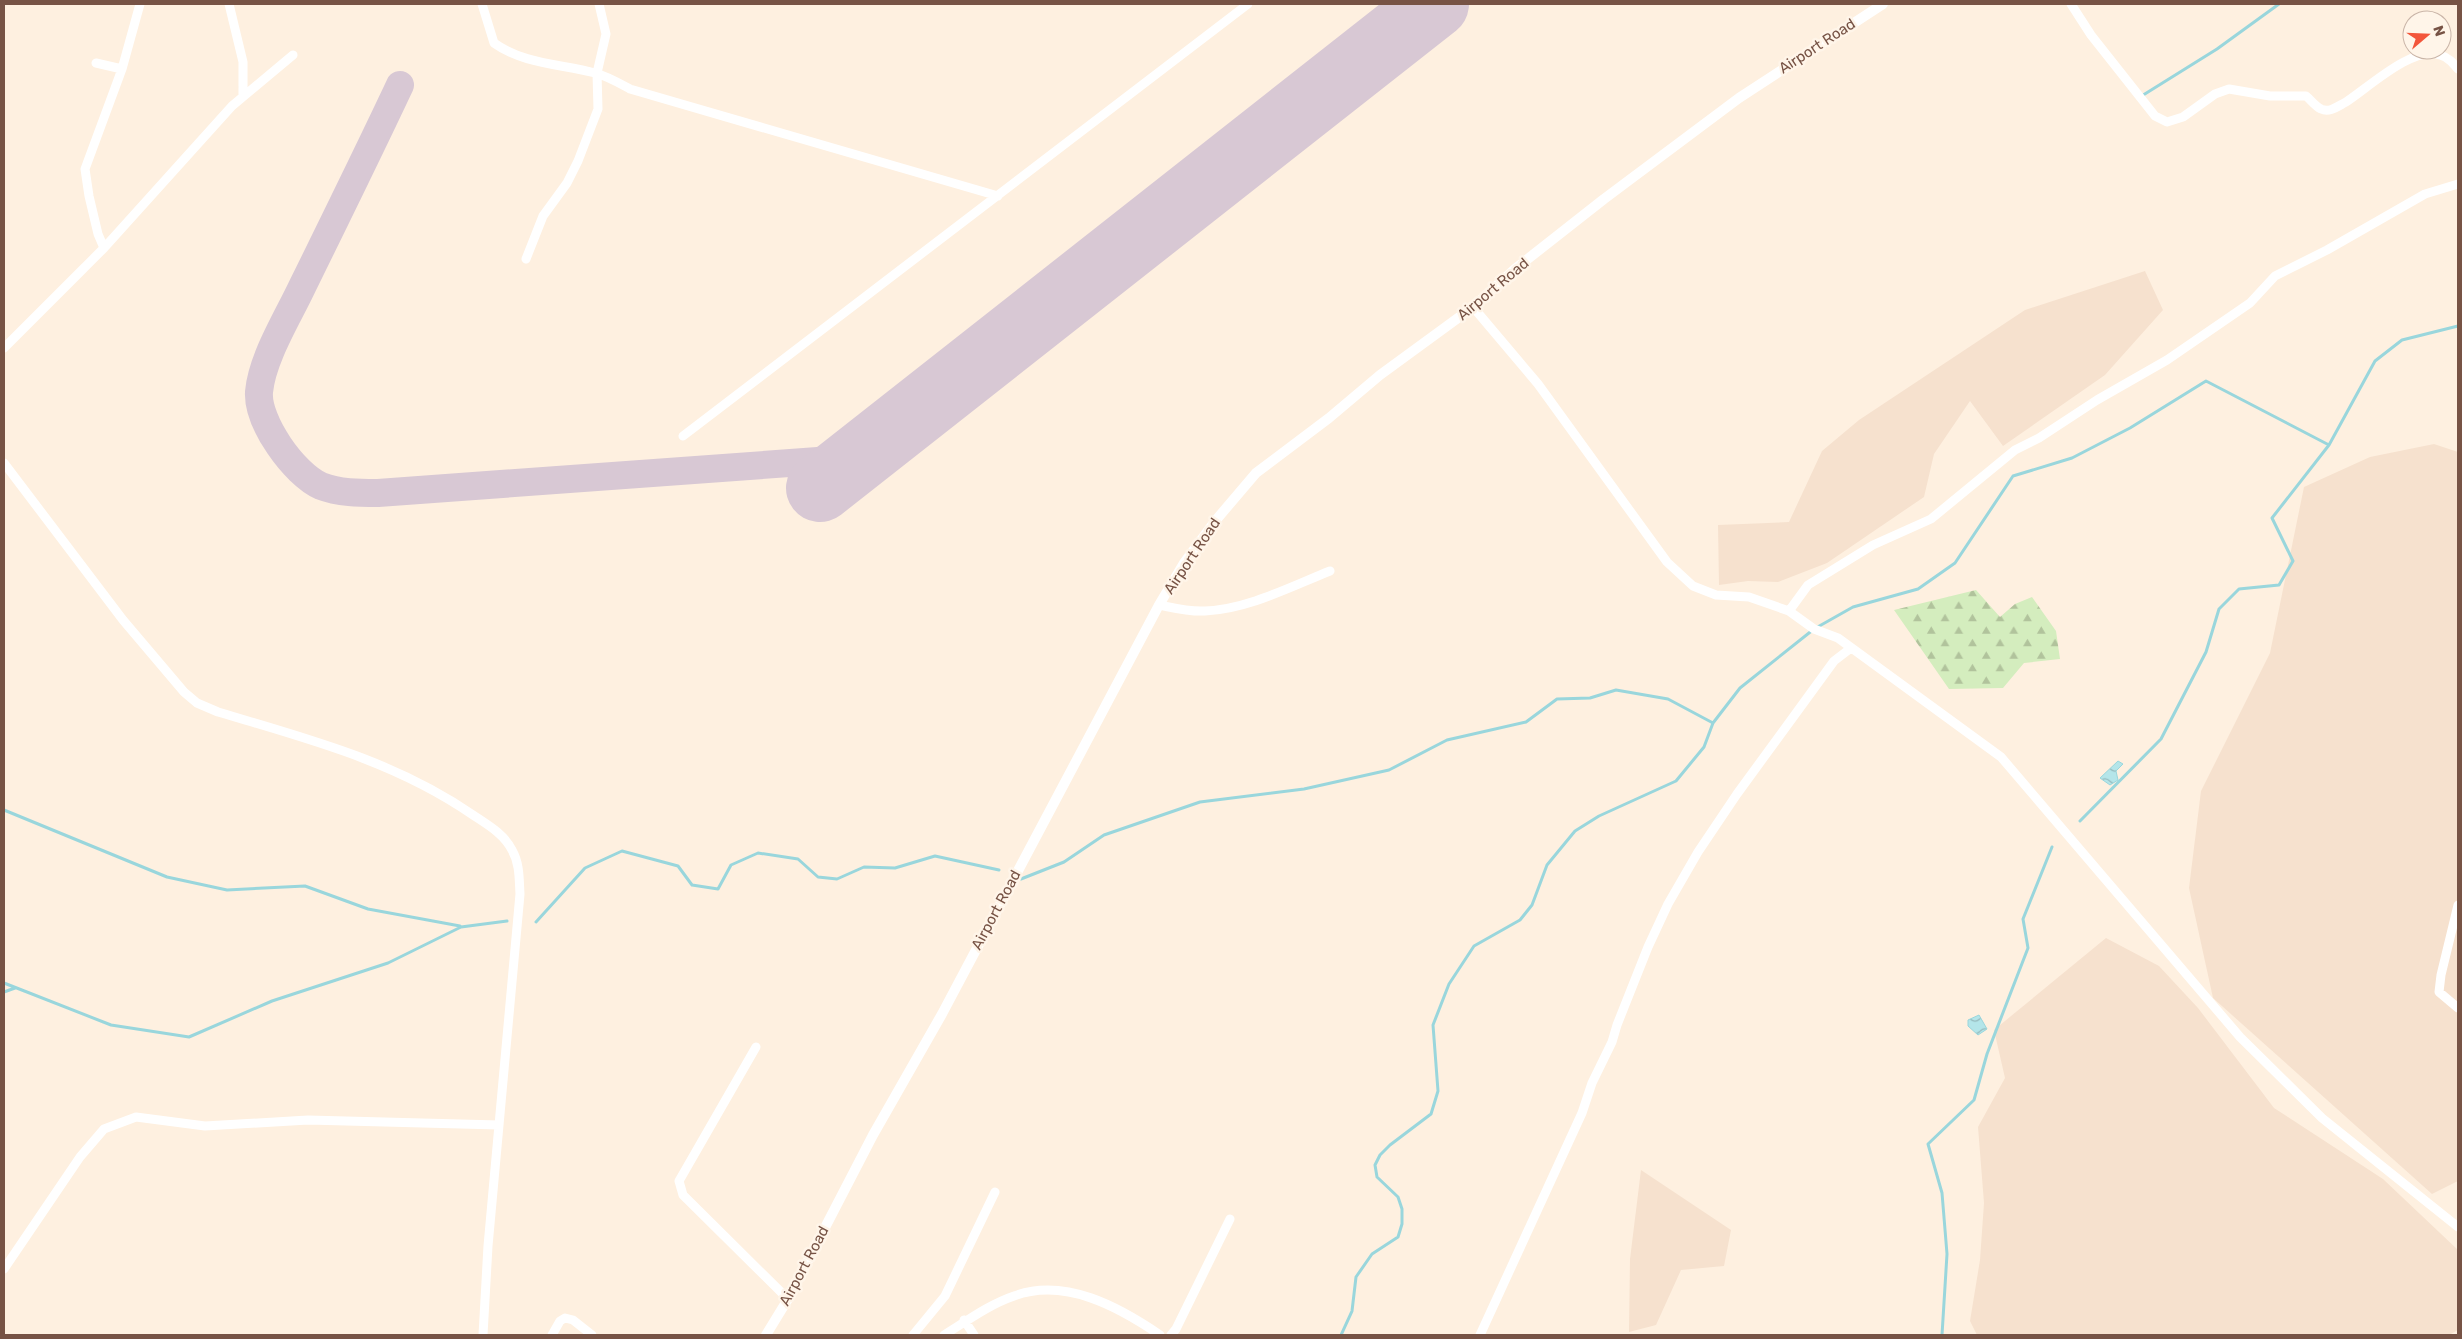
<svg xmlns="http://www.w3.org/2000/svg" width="2462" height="1339" viewBox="0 0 2462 1339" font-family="Rubik,sans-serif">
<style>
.residential{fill:#f6e1ce}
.forest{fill:url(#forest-firs)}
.water{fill:url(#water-waves);stroke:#99d6dc}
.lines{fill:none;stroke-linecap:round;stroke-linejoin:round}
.stream{stroke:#99d6dc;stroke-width:3}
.taxiway{stroke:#d8c8d4;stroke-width:28}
.runway{stroke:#d8c8d4;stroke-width:68}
.minor{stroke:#fff;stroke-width:9}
.tertiary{stroke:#fff;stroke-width:10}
.labels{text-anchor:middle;stroke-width:5;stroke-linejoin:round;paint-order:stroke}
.street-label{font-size:15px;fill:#775345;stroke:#fff5e9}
</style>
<defs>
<pattern id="forest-firs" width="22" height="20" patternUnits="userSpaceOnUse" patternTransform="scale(1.25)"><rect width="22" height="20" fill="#d4edbe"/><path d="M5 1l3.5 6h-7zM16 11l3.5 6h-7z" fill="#b1c39c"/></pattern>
<pattern id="water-waves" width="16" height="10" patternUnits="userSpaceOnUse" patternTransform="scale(1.25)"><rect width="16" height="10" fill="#b4e5e9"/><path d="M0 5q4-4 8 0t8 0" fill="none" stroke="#97bcbf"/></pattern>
</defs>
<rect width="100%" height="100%" fill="#fef0e0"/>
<path class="residential" d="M2145,271L2163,310L2105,375L2003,446L1970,401L1934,454L1924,497L1827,563L1778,582L1748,581L1719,585L1718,525L1789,522L1822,451L1859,420L2025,310Z
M2434,444L2458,452V1181L2432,1194L2213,998L2189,888L2201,791L2270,653L2304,487L2370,457Z
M2106,938L2159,966L2198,1008L2274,1108L2383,1179L2458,1250V1330L2449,1335H1977L1970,1321L1980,1260L1984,1203L1978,1127L2005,1078L1994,1030Z
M1641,1170L1731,1230L1724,1266L1681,1270L1656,1325L1629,1332L1630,1259Z"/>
<path class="forest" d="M1976,590L2000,617L2015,604L2032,597L2056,631L2060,659L2024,663L2003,688L1949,689L1894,610Z"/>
<path class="water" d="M2118,761L2123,764L2116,771L2118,780L2110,785L2100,778Z
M1979,1015L1987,1029L1978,1035L1968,1026V1020Z"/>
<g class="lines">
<path class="stream" d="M2140,97L2217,49L2279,4
M4,810L167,877L227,890L305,886L368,909L460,926
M2080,821L2161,739L2206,652L2219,609L2239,589L2279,585L2293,561L2272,518L2329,445L2375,361L2402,340L2458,326
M1021,879L1064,862L1104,835L1200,802L1304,789L1389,770L1447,740L1526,722L1557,699L1590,698L1616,690L1668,699L1713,723
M536,922L585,868L622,851L678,866L692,885L718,889L731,865L758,853L798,859L818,877L837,879L864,867L895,868L935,856L999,870
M4,983L111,1025L189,1037L272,1001L388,963L461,927L507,921
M4,992L15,988
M1341,1335L1352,1311L1356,1277L1372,1254L1398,1237L1402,1224V1209L1398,1197L1377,1177L1375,1165L1380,1155L1390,1145L1431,1114L1438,1091L1433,1025L1449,984L1474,946L1520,920L1532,905L1547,865L1575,831L1599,816L1676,781L1704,747L1713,723L1740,688L1814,629L1853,607L1918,589L1955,563L2013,476L2072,458L2130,428L2206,381L2329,445
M1942,1335L1947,1254L1942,1193L1928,1144L1974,1100L1987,1054L2028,948L2023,919L2052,847"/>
<path class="taxiway" d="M400,85C368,153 335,220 302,287C288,317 262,358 259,392C257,422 294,474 321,486C339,493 359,493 378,493L859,458"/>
<path class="runway" d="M820,488L1435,4"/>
<path class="minor" d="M229,4L243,62V96
M482,4L494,43C523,64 561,64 595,73C607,76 619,83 630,89L998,196
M2071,4L2091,35L2155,116L2167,122L2183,117L2215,94L2229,89L2270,96H2306C2311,100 2315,106 2321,109C2330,113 2338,106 2346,102C2368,88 2413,45 2440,55C2448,57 2453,63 2458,69
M96,63L122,69
M2458,184L2425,194L2327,250L2275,276L2250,303L2167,360L2097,400L2039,438L2015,450L1931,519L1873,545L1808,585L1789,611L1814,629L1838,638L2001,757L2240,1037L2322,1118L2458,1227
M104,248L98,234L89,196L85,169L122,69L140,4
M526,259L543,216L567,183L578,161L598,109L597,73L606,34L599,4
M1473,307L1538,384L1667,562L1693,586L1716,595L1749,597L1789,611
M4,348L104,248L232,106L293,55
M683,436L1248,4
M4,463L123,620L184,692L197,703L218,712C308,739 395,761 473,815C488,825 504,834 512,850C520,864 519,879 520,894L488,1246L483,1335
M1159,605C1174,608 1189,612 1205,611C1248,609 1290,587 1330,571
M2458,905L2441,975L2439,992L2458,1008
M756,1047L679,1181L683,1195L788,1299
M4,1269L80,1157L104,1129L136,1117L205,1126L308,1120L499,1125
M964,1320L974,1335
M552,1335L560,1321L565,1318L573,1320L592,1335
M913,1335L945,1296L995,1192
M944,1335C967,1321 988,1305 1014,1296C1065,1277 1119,1307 1160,1335
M1171,1335L1176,1329L1230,1219
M1480,1335L1582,1113L1592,1083L1612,1042L1617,1025L1648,947L1668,904L1698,852L1737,794L1834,661L1851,648"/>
<path class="tertiary" d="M766,1335L788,1299L873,1135L942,1014L1159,605L1184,563L1216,520L1256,473L1329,418L1380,375L1473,307L1515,269L1604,199L1739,98L1883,4"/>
</g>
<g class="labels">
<g class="street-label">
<text transform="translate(1817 46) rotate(-33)" y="5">Airport Road</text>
<text transform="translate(1493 289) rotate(-40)" y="5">Airport Road</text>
<text transform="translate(1192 556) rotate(-56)" y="5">Airport Road</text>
<text transform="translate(996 910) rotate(-62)" y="5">Airport Road</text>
<text transform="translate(804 1266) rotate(-62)" y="5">Airport Road</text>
</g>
</g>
<rect width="2462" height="1339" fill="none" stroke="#775345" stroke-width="10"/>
<g transform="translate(2427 35) rotate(71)"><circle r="24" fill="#fff5e9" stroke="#c9b4a7"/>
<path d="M0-4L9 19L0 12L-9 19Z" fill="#f3563b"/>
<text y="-8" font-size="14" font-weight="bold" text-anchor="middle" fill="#775345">N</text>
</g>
</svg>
